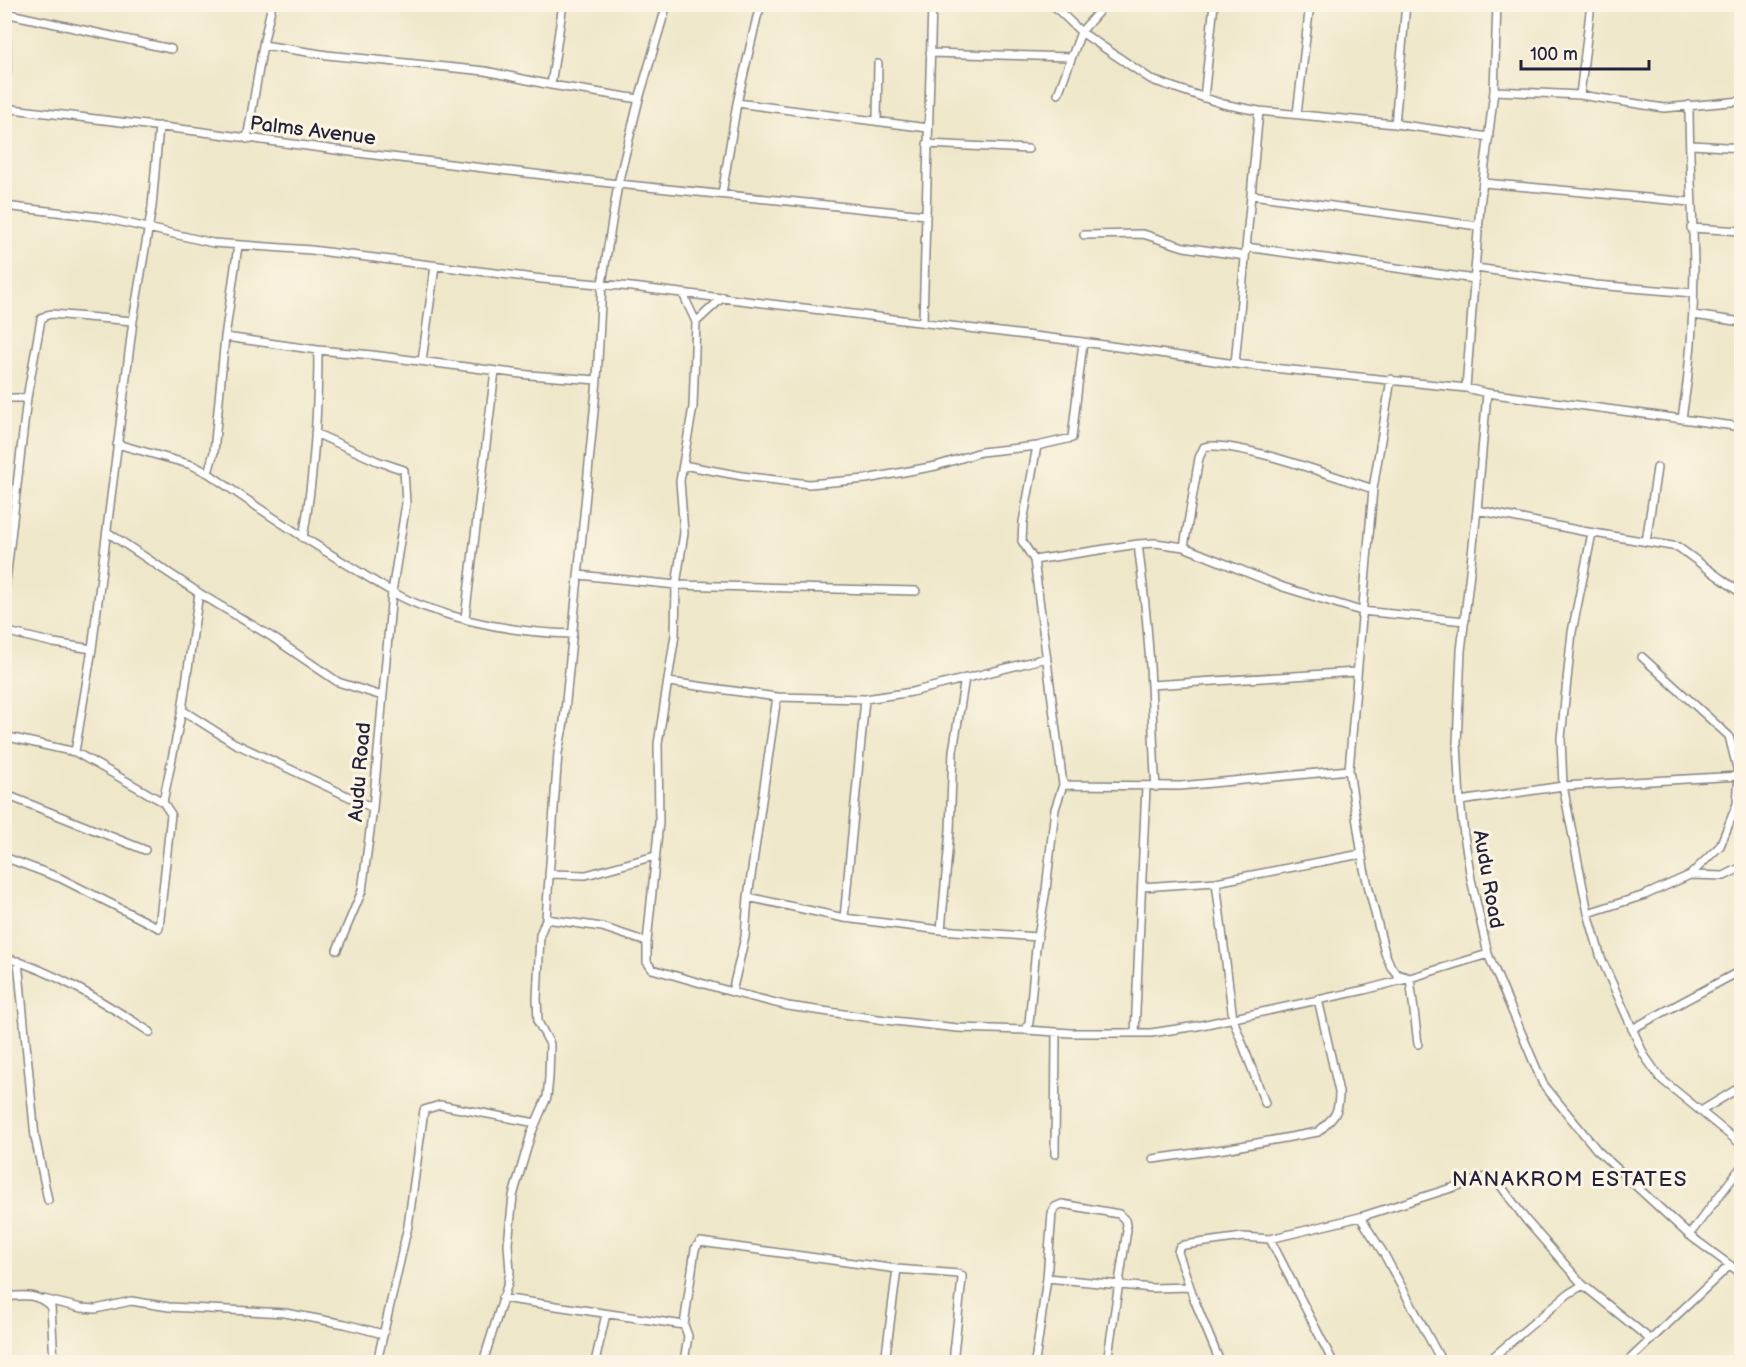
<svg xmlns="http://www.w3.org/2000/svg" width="1746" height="1367" viewBox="0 0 1746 1367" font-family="'Balsamiq Sans',sans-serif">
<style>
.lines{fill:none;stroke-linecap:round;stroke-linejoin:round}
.minor-casing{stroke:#888482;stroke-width:10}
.minor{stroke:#fff;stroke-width:7}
.labels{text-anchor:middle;stroke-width:6;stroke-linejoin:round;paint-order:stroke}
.street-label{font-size:20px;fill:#22223b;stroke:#fcf5e5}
.neighbourhood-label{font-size:21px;letter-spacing:1.5px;fill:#22223b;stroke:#fcf5e5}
</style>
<rect width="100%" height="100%" fill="#fcf5e5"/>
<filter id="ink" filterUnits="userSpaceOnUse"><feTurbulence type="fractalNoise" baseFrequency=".0167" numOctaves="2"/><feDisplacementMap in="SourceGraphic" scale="12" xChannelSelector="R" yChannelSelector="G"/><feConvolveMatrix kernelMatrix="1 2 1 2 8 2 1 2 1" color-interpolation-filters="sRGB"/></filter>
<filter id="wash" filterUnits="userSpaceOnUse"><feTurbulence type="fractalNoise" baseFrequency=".008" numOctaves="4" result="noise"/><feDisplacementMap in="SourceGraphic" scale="24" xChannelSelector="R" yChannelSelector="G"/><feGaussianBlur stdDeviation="1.35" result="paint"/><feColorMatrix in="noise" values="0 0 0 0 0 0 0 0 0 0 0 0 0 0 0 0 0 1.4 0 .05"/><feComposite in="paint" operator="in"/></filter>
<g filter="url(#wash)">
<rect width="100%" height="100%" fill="#eee7c9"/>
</g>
<g filter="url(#ink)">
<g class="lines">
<g class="minor-casing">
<path id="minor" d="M1052,4L1081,32L1152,80L1223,104L1259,111L1395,124L1489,137
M5,13L171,49
M263,45L327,55L485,71L551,85L639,99
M930,53L1071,57
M551,85L563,4
M1494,91L1580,95L1664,108L1742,101
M1058,94L1081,32L1105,4
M1580,95L1591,4
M1204,98L1214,4
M737,103L928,128
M4,108L196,131L366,154L618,184L926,215
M4,108L7,65L5,4
M1297,114L1310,4
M877,121L878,64
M1395,124L1406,4
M247,139L263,45L272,4
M927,144L1028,149
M1692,145L1742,148
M1484,183L1690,202
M722,194L737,103L757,17L762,4
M1252,195L1478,226
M4,206L100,217L213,243L311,250L542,279L632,287L1083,342L1235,364L1466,388L1487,393L1742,427
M1691,228L1742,231
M1084,235L1143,234L1184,247L1245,256
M1246,247L1475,279
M1476,268L1596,285L1693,293
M683,294L696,322L693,407L680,481L684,533L676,585L916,591
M1693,315L1742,322
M696,322L723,297
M923,322L932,4
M225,337L318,350L372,355L529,375L597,380
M422,361L435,266
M1235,364L1259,111
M1391,379L1373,489L1349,770L1364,869L1385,953L1391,967L1397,974L1410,978L1488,954
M1466,388L1480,206L1494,91L1497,4
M1487,393L1477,510L1461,651L1457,743L1460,801L1464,835L1471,879L1488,954L1543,1084L1597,1150L1689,1235L1742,1274
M4,398H27
M1682,419C1690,369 1694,317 1694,267C1693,213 1689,159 1689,105
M315,433L377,461L404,470L406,503L392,592L373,808L362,891L337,950
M117,444L192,465L208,473C255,506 303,538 353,568C376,582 399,598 425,607C472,624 522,633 573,634
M683,465L742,476L809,484L866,479L936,466L981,452L1037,446L1072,438L1083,342
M208,473L214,452L225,337L238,246
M1477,510L1582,531L1678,547L1742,594
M107,532L199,593L272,637L338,682L382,696
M1592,533L1572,632L1561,738L1563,786L1588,913L1601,958L1644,1055L1660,1078L1742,1145
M303,538C314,476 318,413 318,350
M1646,542L1657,468
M1138,544C1144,591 1149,638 1151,686C1153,719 1153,753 1156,787
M1184,547L1199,458L1204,447C1233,439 1339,478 1373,489
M1034,560L1138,544L1155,543L1184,547L1283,587L1361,611L1465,621
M579,575L676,585L675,635L658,744L659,822L647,942V962L652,969L732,992L788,1006L885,1020L957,1028L1026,1030L1071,1033H1151L1197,1026L1364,990L1410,978L1418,1044
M4,598L27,398L41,319L47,315L52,314L133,321
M465,618L495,371
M4,631L54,643L92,649
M669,682L777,697L865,699L912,692L1046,658
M1151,685L1356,672
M182,710L234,743L373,808
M4,736L75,752L163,802L171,814L159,928L60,878L4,857
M75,752L92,649L133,321L152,207L159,126
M1063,785L1180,786L1349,770
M4,794L145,850
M1460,801L1563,786L1739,776
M163,802L182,710L199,593
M549,874L586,875L655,856
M1690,875L1724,876L1742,867
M1216,882L1233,1019L1265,1103
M1142,887L1216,882L1361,854
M748,897L844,918L941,930L1038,937
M1588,913L1645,895L1690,875L1720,846L1737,804L1739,776L1729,736L1642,657
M844,918L865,699
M546,919L602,927L647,942
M941,930L950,830L953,751L965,678
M4,957C56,972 105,1003 150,1032
M18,961L35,1137L48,1200
M732,992L745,937L748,897L777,697
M1632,1029L1742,970
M1026,1030L1029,1023L1036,948L1046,890L1055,809L1063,785L1034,560L1022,541L1023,522L1037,446
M1135,1033L1146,787
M1701,1111L1742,1086
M1055,1154L1056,1032
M1153,1159L1224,1149L1318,1132C1334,1117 1339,1115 1339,1092L1318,999
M1360,1217L1384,1254L1442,1362
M1689,1235L1742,1166
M1270,1239L1333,1362
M1047,1278L1152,1288L1190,1287
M4,1297C24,1295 37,1293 51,1307L54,1362
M502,1298L684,1325L688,1336L684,1362
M43,1299L81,1308L96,1309L131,1301L169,1307L285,1313L345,1324L383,1334
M684,1325L695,1249L700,1242L897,1269L959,1274L962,1276V1279L953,1362
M377,1362L408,1226L424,1110L440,1105L536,1123
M483,1362L508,1283L510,1272L508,1244L513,1196L531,1134L547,1097L549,1078L550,1044L538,1022L537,999L540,935L546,919L558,753L564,722L597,380L602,284L618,184L639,99L667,4
M595,1362L606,1314
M885,1362L897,1269
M1035,1362L1047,1278L1052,1213L1055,1207L1062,1204L1119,1214L1125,1220L1127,1230L1107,1362
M1220,1362L1194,1299L1178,1252L1179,1248L1184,1245L1243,1237L1270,1239L1360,1217L1486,1177L1493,1178L1498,1182L1526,1220L1583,1285L1651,1340
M1487,1362L1568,1294L1583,1285
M1627,1362L1730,1265"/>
</g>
<use href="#minor" class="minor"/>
</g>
</g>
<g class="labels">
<g class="street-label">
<text transform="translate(313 130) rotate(7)" y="7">Palms Avenue</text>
<text transform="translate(359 772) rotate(-85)" y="7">Audu Road</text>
<text transform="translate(1489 879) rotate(80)" y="7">Audu Road</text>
</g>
<g class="neighbourhood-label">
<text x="1570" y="1186">NANAKROM ESTATES</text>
</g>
</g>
<rect width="1746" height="1367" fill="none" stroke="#fcf5e5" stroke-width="24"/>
<path d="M1521 60v9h128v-9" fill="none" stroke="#22223b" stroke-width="3"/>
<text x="1530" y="60" font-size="18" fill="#22223b" stroke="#fcf5e5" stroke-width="4.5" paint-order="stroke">100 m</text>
</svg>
